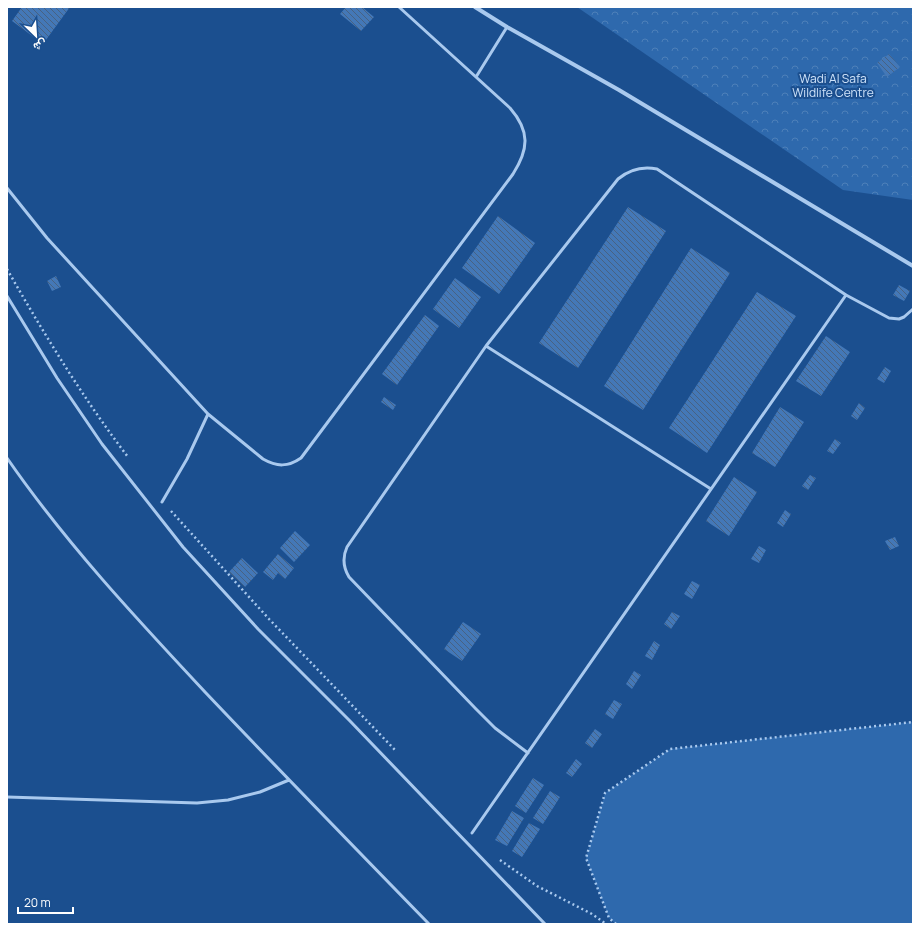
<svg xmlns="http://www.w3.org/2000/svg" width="920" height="931" viewBox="0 0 920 931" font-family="Manrope,Vazirmatn,sans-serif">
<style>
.green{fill:#2e69ad}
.park{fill:url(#park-crowns)}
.building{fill:url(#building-back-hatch)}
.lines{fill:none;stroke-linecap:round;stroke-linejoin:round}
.path{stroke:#a9c9ee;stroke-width:2.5;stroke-dasharray:2 3;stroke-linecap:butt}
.service{stroke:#a9c9ee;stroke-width:3}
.minor{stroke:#a9c9ee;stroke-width:4}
.labels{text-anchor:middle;stroke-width:4;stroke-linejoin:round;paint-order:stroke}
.park-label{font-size:12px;fill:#cfe3fa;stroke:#1b4f8f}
</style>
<defs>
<pattern id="park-crowns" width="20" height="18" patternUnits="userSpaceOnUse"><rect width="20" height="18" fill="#2e69ad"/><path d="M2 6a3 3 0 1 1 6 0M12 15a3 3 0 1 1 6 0" fill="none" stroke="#4d80b9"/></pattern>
<pattern id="building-back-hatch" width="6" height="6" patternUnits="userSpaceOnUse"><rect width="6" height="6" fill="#4478b7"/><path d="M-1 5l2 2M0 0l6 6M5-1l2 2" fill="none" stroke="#486282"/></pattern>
</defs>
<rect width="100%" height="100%" fill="#1b4f8f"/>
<path class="green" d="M913,722V924H616L609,918L586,858L605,793L670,749Z"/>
<path class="park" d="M577,7H913V200L843,190Z"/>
<path class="building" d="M22,7H70L43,44L12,21Z
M346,7H362L374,17L361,31L340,14Z
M889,54L900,67L887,77L877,63Z
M628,207L666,231L578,368L539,343Z
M498,216L535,243L499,294L462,268Z
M691,248L730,273L643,410L604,386Z
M56,276L61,287L52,291L47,281Z
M455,278L481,297L459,328L433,309Z
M899,285L910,291L904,301L893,295Z
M757,292L796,316L707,453L669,428Z
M425,315L439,326L397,385L382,374Z
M826,336L850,352L821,396L796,381Z
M885,367L891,371L884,383L877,379Z
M384,397L396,405L393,410L381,402Z
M859,403L865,408L857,420L851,416Z
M780,407L804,422L775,467L752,453Z
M835,439L841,443L833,454L827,451Z
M810,475L816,478L808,490L802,486Z
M734,477L757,492L729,536L706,521Z
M785,510L791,514L783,527L777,523Z
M295,531L310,545L294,562L280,548Z
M895,537L899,546L890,550L885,541Z
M759,546L766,550L759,563L751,559Z
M278,554L294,568L285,579L278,573L273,580L263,572Z
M242,558L258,573L245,587L229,572Z
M692,581L700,585L692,599L684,594Z
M672,612L680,616L671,629L664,624Z
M463,622L481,634L462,661L444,649Z
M654,641L660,645L652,660L645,656Z
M634,671L641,675L632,689L626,684Z
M614,700L622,704L613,719L605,714Z
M595,729L602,734L592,748L585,743Z
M576,759L582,764L572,777L566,773Z
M533,778L544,785L526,813L515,806Z
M550,791L560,797L543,824L533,818Z
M512,811L524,818L507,846L495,840Z
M529,823L540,829L522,857L512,851Z"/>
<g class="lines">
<path class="path" d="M7,269C44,334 83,398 128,457
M171,511L269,619L396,751
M500,860L537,886L592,914L606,924
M616,924L609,918L586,858L605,793L670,749L913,722"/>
<path class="service" d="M476,77L507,27
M7,188L47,238L208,414L263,459C277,467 288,467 301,458L513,174C529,149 530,131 510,108L399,7
M7,296L57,378L102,444L183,547L258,629L350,721L545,924
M486,346L711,489
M7,458C65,542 135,617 205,692C279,770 354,847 429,924
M162,502L187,459L208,414
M528,753L495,728L476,709L349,577C343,567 342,558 347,547L486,346L618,179C630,169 642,166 657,169L846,295L889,318L899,319L904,317L913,309
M7,797L197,803L228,800L260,792L289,780
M472,833L846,295"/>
<path class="minor" d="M475,7L507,27L619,90L913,266"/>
</g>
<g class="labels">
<g class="park-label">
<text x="833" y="83">Wadi Al Safa<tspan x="833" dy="14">Wildlife Centre</tspan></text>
</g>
</g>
<rect width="920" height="931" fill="none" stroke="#ffffff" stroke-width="16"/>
<g transform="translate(36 36) rotate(155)" stroke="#1b4f8f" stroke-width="3" paint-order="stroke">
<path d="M0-3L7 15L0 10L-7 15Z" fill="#ffffff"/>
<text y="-6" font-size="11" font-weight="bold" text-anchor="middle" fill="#ffffff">ش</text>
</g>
<path d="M18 907v6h55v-6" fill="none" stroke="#ffffff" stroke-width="2"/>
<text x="24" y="907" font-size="12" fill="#ffffff" stroke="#1b4f8f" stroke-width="3" paint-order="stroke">20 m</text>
</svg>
